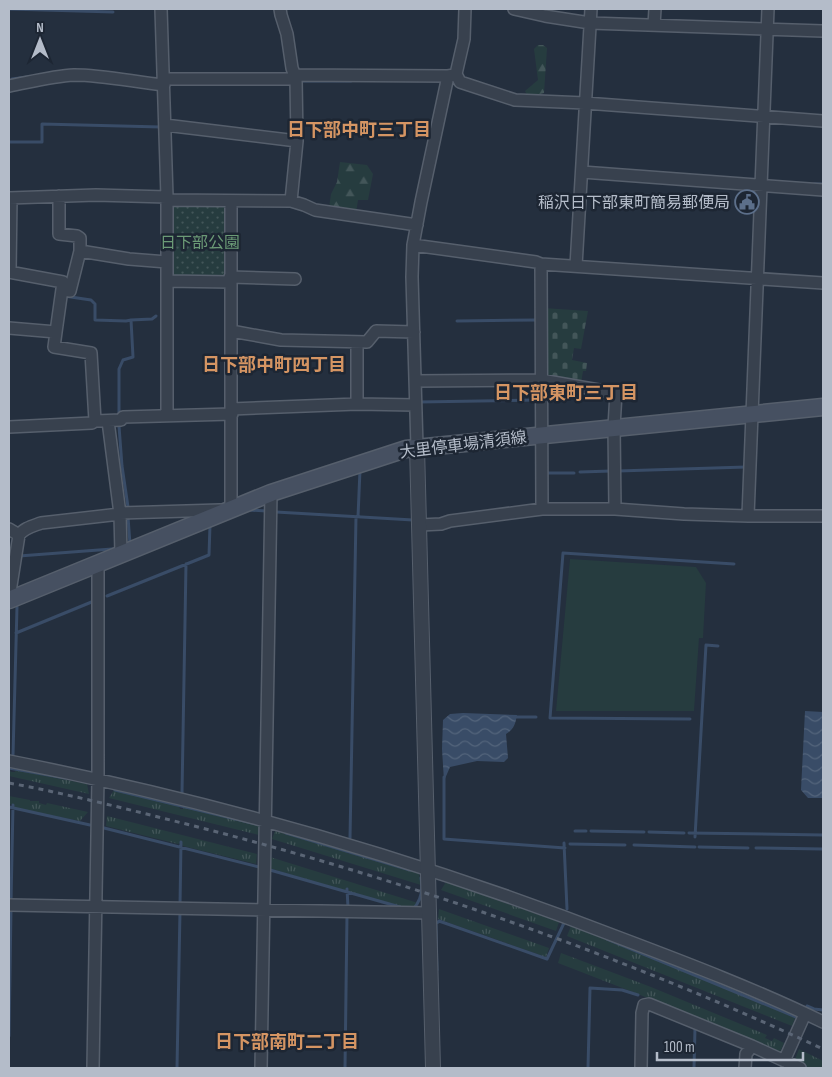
<svg xmlns="http://www.w3.org/2000/svg" width="832" height="1077" viewBox="0 0 832 1077" font-family="'Sofia Sans Condensed','Noto Sans JP',sans-serif">
<style>
.grass{fill:url(#grass-tufts)}
.forest{fill:url(#forest-firs)}
.cemetery{fill:url(#cemetery-stones)}
.park{fill:url(#park-dots)}
.pitch{fill:#263c3f}
.water{fill:url(#water-waves)}
.lines{fill:none;stroke-linecap:round;stroke-linejoin:round}
.stream{stroke:#394c67;stroke-width:3}
.minor-casing{stroke:#565f6c;stroke-width:14}
.tertiary-casing{stroke:#565f6c;stroke-width:16}
.secondary-casing{stroke:#565f6c;stroke-width:19}
.minor{stroke:#38414e;stroke-width:11}
.tertiary{stroke:#38414e;stroke-width:14}
.secondary{stroke:#465061;stroke-width:16}
.rail{stroke:#5a6575;stroke-width:3;stroke-dasharray:5 5;stroke-linecap:butt}
.labels{text-anchor:middle;stroke-width:5;stroke-linejoin:round;paint-order:stroke}
.poi-label{font-size:16px;fill:#b4bcc9;stroke:#1d2633;text-anchor:end}
.park-label{font-size:16px;fill:#6b9a76;stroke:#1d2633}
.street-label{font-size:16px;fill:#b4bcc9;stroke:#1d2633}
.neighbourhood-label{font-size:18px;font-weight:bold;fill:#d59563;stroke:#1d2633}
</style>
<defs>
<pattern id="grass-tufts" width="24" height="20" patternUnits="userSpaceOnUse" patternTransform="scale(1.25)"><rect width="24" height="20" fill="#263c3f"/><path d="M3 7l-1-3M5 7V3M7 7l1-3M15 17l-1-3M17 17v-4M19 17l1-3" fill="none" stroke="#435659"/></pattern>
<pattern id="forest-firs" width="22" height="20" patternUnits="userSpaceOnUse" patternTransform="scale(1.25)"><rect width="22" height="20" fill="#263c3f"/><path d="M5 1l3.5 6h-7zM16 11l3.5 6h-7z" fill="#435659"/></pattern>
<pattern id="cemetery-stones" width="16" height="16" patternUnits="userSpaceOnUse" patternTransform="scale(1.25)"><rect width="16" height="16" fill="#263c3f"/><path d="M2 7V4a2 2 0 0 1 4 0v3zM10 15v-3a2 2 0 0 1 4 0v3z" fill="#435659"/></pattern>
<pattern id="park-dots" width="8" height="8" patternUnits="userSpaceOnUse" patternTransform="scale(1.25)"><rect width="8" height="8" fill="#263c3f"/><path d="M2 2h.1M6 6h.1" fill="none" stroke="#435659" stroke-width="1.8" stroke-linecap="round"/></pattern>
<pattern id="water-waves" width="16" height="10" patternUnits="userSpaceOnUse" patternTransform="scale(1.25)"><rect width="16" height="10" fill="#394c67"/><path d="M0 5q4-4 8 0t8 0" fill="none" stroke="#53647b"/></pattern>
</defs>
<rect width="100%" height="100%" fill="#242f3e"/>
<path class="grass" d="M9,769L11,772H15L16,770L87,784L89,794L9,776Z
M114,790L179,806L180,809H183L185,807L260,826L259,835L109,798Z
M9,796L30,800V801H39V803L46,805L47,803L88,812L80,821L15,808L14,805L10,804L9,806Z
M107,816L257,854L256,864L183,846L181,842L178,844L106,826Z
M275,831L348,852V854L352,853L419,873L421,885L272,839Z
M270,857L418,903L411,909L349,892V889L346,888L345,891L269,868Z
M446,882L559,922L556,931L441,890Z
M439,909L549,948L546,957L438,919Z
M571,926L650,957L795,1018L792,1026L567,936Z
M561,953L651,987L767,1035L765,1038L772,1041L774,1038L784,1043L779,1054L638,994L558,963Z
M799,1049L823,1061V1068H806L794,1062Z"/>
<path class="forest" d="M538,45H543L547,48L544,93L532,96L527,95L525,91L538,80L534,49Z
M340,162L367,165L373,174L368,200H358L356,213L329,208L331,194L337,182Z"/>
<path class="cemetery" d="M543,308L588,311L581,349L574,348L572,360L587,363L586,371H583L581,383L543,376Z"/>
<path class="park" d="M171,203L225,205L227,276L173,277Z"/>
<path class="pitch" d="M570,559L696,567L706,583L703,638H699L694,711H556Z"/>
<path class="water" d="M805,711L823,712V798H808L801,790Z
M463,713L517,715C515,725 514,729 506,734L508,758L504,762L477,761L450,767L444,781L442,749L443,720L450,714Z"/>
<g class="lines">
<path class="stream" d="M9,9L113,12
M12,79L27,77
M299,85L302,81H351
M9,142H42V124L161,127
M814,184H823
M64,296L91,300L95,304V320L126,321L131,320
M457,321L537,320
M419,402L537,400
M119,416V369L123,360L133,357L131,320L152,319L156,316
M119,426L122,466L128,507
M618,471L746,467
M580,472L611,471
M545,473H574
M248,510L267,511
M276,512L413,520
M130,517H128L130,544
M358,517L360,470
M19,556L112,549
M107,596L209,555L210,525
M16,633L94,601
M514,717H536
M690,719L550,718L563,553L734,564
M13,755L17,607
M9,768L65,778
M444,777V839L565,848
M115,790L260,825
M182,793L186,564
M9,807L90,825
M104,828L259,867
M575,831H586
M591,831L644,832
M649,832L684,833
M286,833L410,870
M689,833L823,835
M695,837L706,645L718,646
M350,838L356,517
M564,843L567,909
M570,844L625,845
M634,845L695,847
M699,847L748,848
M756,848L823,849
M270,870L400,907
M347,889L348,907
M11,902L13,805
M180,905L181,842
M413,909C421,901 423,890 421,878
M607,939L796,1017
M437,970L436,924L439,921L547,959L564,923L561,921
M807,1006L814,1009L823,1010
M9,1036L11,909
M177,1068L180,911
M345,1068L347,915
M588,1068L590,988L622,990L638,995
M694,1068L695,1028"/>
<g class="minor-casing">
<path id="minor" d="M161,9L167,197V415
M280,9L281,15L287,34L292,68L296,79L297,141L291,201
M465,9L464,39L456,74L460,82L515,100L585,103L823,121
M514,9L545,16L590,23L823,31
M654,25L655,9
M294,75L448,76L454,75
M163,79H296
M9,86C30,82 53,76 74,75C104,75 134,82 164,85
M165,125L297,141
M582,172L823,190
M59,196V234L77,236L80,238V251L70,291L62,290
M9,198L96,195L167,197
M167,200L291,201L304,205L315,210L417,225
M413,245L536,262L541,264L823,283
M80,251L129,259L167,262
M541,264L542,509
M576,266L591,9
M9,272L63,282L56,332
M10,272L11,198
M230,277L295,279
M167,281L230,282
M9,328L56,332L54,347L91,353L95,421L121,420L123,417L232,414
M231,331L281,340L367,342L376,331L414,332
M357,342V404
M415,381L541,380L616,393L614,427L615,509
M231,409L357,404L415,405
M108,421L120,514L121,554
M9,427L92,423L95,421
M417,447L412,277L413,245L421,202L448,76
M231,509V201
M120,513L220,510
M748,516L768,9
M420,525L441,524L450,521L542,509H615L684,514L748,516H823
M9,529L19,535L10,592L11,600
M19,535C24,528 33,526 41,523L120,514
M9,761C218,802 422,861 620,938C689,964 757,990 823,1022
M9,905L429,913
M784,1061L805,1014
M93,1068L98,778V564
M261,1068L271,493
M641,1068L642,1013L644,1005L649,1004L752,1046L800,1068
M745,1068L746,1054L752,1046"/>
</g>
<g class="tertiary-casing">
<path id="tertiary" d="M417,447L433,1068"/>
</g>
<g class="secondary-casing">
<path id="secondary" d="M9,600L271,493L406,449L823,407"/>
</g>
<use href="#minor" class="minor"/>
<use href="#tertiary" class="tertiary"/>
<use href="#secondary" class="secondary"/>
<path class="rail" d="M9,783C74,795 138,812 202,828C415,883 623,956 823,1049"/>
</g>
<defs>
<g id="civic-ring" transform="scale(1.25)"><circle r="9.5" fill="#1d2633" stroke="#5c6f8a" stroke-width="1.5"/><path d="M-.6-6.5H3V-4.5H.6V-3L4-1V1h2V6H-6V1h2V-1L-.6-3ZM-1.2 2.5V6h2.4V2.5Z" fill="#5c6f8a"/></g>
</defs>
<g fill-rule="evenodd">
<use href="#civic-ring" x="747" y="202"/>
</g>
<g class="labels">
<g class="poi-label">
<text x="730" y="208">稲沢日下部東町簡易郵便局</text>
</g>
<g class="park-label">
<text x="200" y="248">日下部公園</text>
</g>
<g class="street-label">
<text transform="translate(463 444) rotate(-7)" y="6">大里停車場清須線</text>
</g>
<g class="neighbourhood-label">
<text x="359" y="136">日下部中町三丁目</text>
<text x="274" y="371">日下部中町四丁目</text>
<text x="566" y="399">日下部東町三丁目</text>
<text x="287" y="1048">日下部南町二丁目</text>
</g>
</g>
<rect width="832" height="1077" fill="none" stroke="#b4bcc9" stroke-width="20"/>
<g transform="translate(40 40)" stroke="#1d2633" stroke-width="4" paint-order="stroke">
<path d="M0-4L9 19L0 12L-9 19Z" fill="#b4bcc9"/>
<text y="-8" font-size="14" font-weight="bold" text-anchor="middle" fill="#b4bcc9">N</text>
</g>
<path d="M657 1052v8h146v-8" fill="none" stroke="#b4bcc9" stroke-width="2.5"/>
<text x="664" y="1052" font-size="15" fill="#b4bcc9" stroke="#1d2633" stroke-width="4" paint-order="stroke">100 m</text>
</svg>
